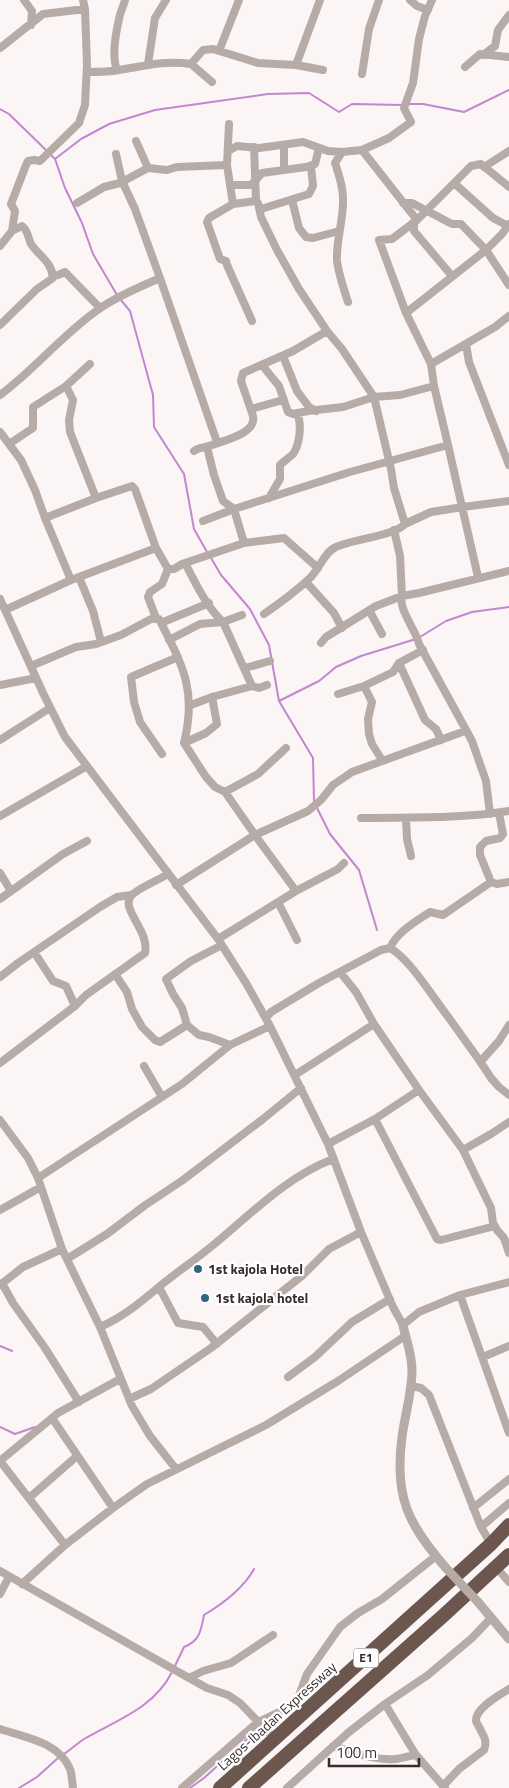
<svg xmlns="http://www.w3.org/2000/svg" width="509" height="1788" viewBox="0 0 509 1788" font-family="'Titillium Web',sans-serif">
<style>
.lines{fill:none;stroke-linecap:round;stroke-linejoin:round}
.stream{stroke:#c187d1;stroke-width:2}
.minor{stroke:#b6aba7;stroke-width:8}
.tertiary{stroke:#b6aba7;stroke-width:9}
.motorway{stroke:#6c574e;stroke-width:14}
.tertiary-bridge{stroke:#b6aba7;stroke-width:9}
.poi-dot{fill:#306480;stroke:#fff;stroke-width:2}
.labels{text-anchor:middle;stroke-width:4.5;stroke-linejoin:round;paint-order:stroke}
.shield{fill:#fff;stroke:#746c6d;stroke-width:1}
.shield-label{font-size:12px;font-weight:bold;fill:#382d2e}
.poi-label{font-size:14px;font-weight:bold;fill:#382d2e;stroke:#fff;text-anchor:start}
.street-label{font-size:14px;fill:#382d2e;stroke:#fff}
</style>
<rect width="100%" height="100%" fill="#fbf5f6"/>
<g class="lines">
<path class="stream" d="M407,104H423L464,112L509,90
M0,109L9,114L48,152
M51,155L55,159L65,188L82,223L93,254L117,295
M55,159L81,139L109,124L155,110L268,94L309,93L339,112L352,104L403,105
M120,299L130,311L153,395L154,427L184,474L194,529L207,552
M211,558L221,575L250,609L269,645L279,701L313,758L314,802
M420,637L446,621L472,612L509,607
M279,701L319,681L336,667L361,656L416,639
M316,806L330,834L359,870L377,930
M0,1346L12,1351
M0,1427L15,1434L35,1427
M174,1668L184,1647C200,1641 201,1630 204,1615C224,1603 243,1589 254,1569
M62,1755C70,1751 76,1744 84,1739C117,1720 154,1708 172,1672
M19,1788L37,1777L58,1758
M190,1788L204,1778L259,1728"/>
<path class="minor" d="M24,0L32,11L31,25
M410,0L417,6L428,10
M0,48L43,14L85,9
M219,51L239,0
M483,55L495,46L498,30L509,15
M148,64L155,18L166,0
M191,64L212,82
M296,65L320,0
M465,67L480,54L509,57
M117,70C111,55 116,31 120,15C121,10 124,5 125,0
M87,72C98,72 109,72 119,70C144,66 165,60 191,64L203,50L213,49L258,63L296,65L323,70
M362,74L369,29L379,0
M229,124L227,165L233,204
M136,141L148,168
M284,145V170
M254,147L256,201L258,203L261,217L277,250L299,289L327,331L342,349L374,397L391,469L394,488L405,524C394,536 352,539 336,547C324,552 319,570 309,579C295,592 280,603 264,614
M362,150L417,220
M228,151L237,146L259,148L303,142L328,151L342,152L362,150L389,138L411,122L404,108L413,83L419,39L425,16L432,0
M342,152L335,163C339,175 343,186 343,198C344,219 336,239 337,260C338,273 344,289 348,302
M116,154L122,181L135,209L160,278L217,442
M484,167L509,151
M454,183L493,218L508,226
M230,185H251L262,173L306,167L315,164L319,148
M292,200L299,228L306,237L313,238L339,231
M77,203L104,187L120,183L148,168L167,170L177,167L227,165
M403,203H412L452,224H461L486,250L509,285
M260,211L261,209L309,194L313,186L311,166
M414,222V231L452,276
M12,231L15,211L11,204L26,165L28,161L34,160L40,161L79,123L85,105L87,65L85,9L83,0
M0,246L12,231L22,226C28,230 28,238 31,244C39,256 52,262 53,278L37,289L0,325
M58,275L65,272L100,308
M406,313L486,250L502,234L509,224
M252,321L227,265L226,261L220,259L207,222L209,218L233,204L256,201
M466,344L469,362L509,465
M283,356L297,391L309,407L316,411
M431,364L406,313L379,240L392,239L417,220L471,166L481,164L509,187
M262,365L279,386L288,412L293,414L308,411L343,407L374,397L400,395L434,386
M66,386L73,400L69,420L70,432L96,498
M0,395C35,369 63,334 99,309C117,296 140,287 160,278
M251,409L283,400
M0,432L21,460L35,490L45,518L71,580
M9,444L33,428V407L66,386L90,364
M448,445L478,577
M207,447L214,475L223,501L234,509
M194,451C199,447 204,448 209,446C222,441 257,434 253,416L241,381L243,373L293,351L327,331
M269,498L280,479V465C284,461 289,458 293,454C300,444 302,424 297,413
M45,518L96,498L132,486L135,489L156,548
M203,521L234,509
M405,524L431,512L463,507L509,501
M394,530L400,556L402,596C398,609 416,630 419,644L472,741L486,781L490,814
M244,543L284,538L318,568
M185,563C195,582 207,608 223,622L252,686
M79,577L93,611L101,642
M306,582L334,613L342,628
M0,599L43,693L65,737L218,939L246,983L270,1026L328,1144L361,1232L393,1307L403,1325L419,1312L460,1295L509,1282
M5,610L71,580L156,548L168,569H174L182,564L244,543L234,509L350,472L448,445L434,386L431,364L495,327L509,316
M369,610L382,634
M156,618L148,597L150,592L162,584L168,569
M161,623L209,603
M169,640L200,624L223,622L242,615
M321,643L326,637L376,606L402,596L419,593L509,571
M399,663L425,720L436,729L441,740
M31,666L76,647L96,644L121,635L151,619H159C183,666 197,690 184,743L206,777L215,787L225,792L255,835L296,891
M245,668L270,661
M0,685L36,678
M364,686L372,702L368,719L369,734L372,744L382,760
M338,694L364,686L393,672L399,663L423,650
M191,705L212,697
M0,740L50,708
M184,743L206,733L217,724L212,697L252,686L259,688L267,685
M162,754L140,722L134,702L131,677L178,657
M225,792L258,774L286,748
M0,816L87,766
M361,818C410,817 460,819 509,811
M406,818L407,839L411,856
M0,873L11,891
M491,882L480,855V847L486,841L500,838L503,834L499,813
M176,885L255,835L308,811L321,800L333,785L352,772L465,731
M0,899L63,854L87,841
M278,902L297,940
M218,939L296,891L338,869L344,863
M222,945L191,961L166,979L173,994L182,1008L187,1025L199,1035L209,1037L230,1045
M390,948C397,932 415,922 430,912L443,915L491,882L497,884L509,882
M34,952L53,981L66,986L75,1006
M340,972L356,992L374,1024L419,1090L463,1150L491,1208L493,1223L497,1230L504,1238L509,1253
M115,974L127,992L132,1009L142,1027L155,1040L160,1042L187,1025
M0,977L18,963L100,907L117,897L131,895
M266,1018L271,1012L319,983L381,950L390,948C410,959 434,999 449,1018C463,1038 478,1057 491,1078L499,1087L509,1095
M481,1061L499,1041L509,1025
M0,1063L75,1006L86,995L145,953C150,931 120,909 131,896C138,888 159,880 168,874
M144,1066L162,1097
M295,1075L374,1024
M375,1119L437,1239L441,1240L495,1226
M0,1120L28,1158L38,1178L62,1249L100,1327L132,1406L150,1436L176,1469
M328,1144L375,1119L419,1090
M463,1150L491,1134L509,1122
M38,1178L182,1084L230,1045L270,1026
M0,1210L41,1187
M67,1259L107,1234L144,1206L183,1180L263,1119L301,1088
M2,1283L13,1303L45,1348L79,1402
M0,1285L23,1267L62,1249
M159,1287L178,1323L203,1327L217,1344
M460,1295L509,1433
M100,1327C123,1317 141,1302 160,1286C177,1272 195,1260 212,1246C250,1215 286,1177 333,1159
M483,1357L509,1346
M288,1377L315,1357L352,1322L390,1299
M411,1386L421,1388L429,1395L481,1527L491,1544
M129,1399L151,1389L211,1348L303,1275L329,1249L361,1232
M52,1418L113,1508
M0,1461L58,1413L120,1379
M0,1461L65,1545
M29,1498L77,1456
M473,1508L509,1479
M481,1527L509,1503
M496,1567L509,1582
M0,1571L189,1678L207,1688L228,1695L240,1703L275,1739
M22,1584L65,1545L113,1508L147,1484L266,1425L338,1381L405,1336
M0,1594L9,1577
M189,1678L203,1671L231,1663L273,1635
M385,1704L416,1755L445,1788
M0,1729C24,1737 59,1742 70,1769C72,1774 72,1782 73,1788
M333,1746C353,1752 375,1761 396,1759C402,1758 409,1756 416,1755
M443,1786L459,1769L484,1750C487,1742 485,1738 481,1731C480,1728 477,1724 476,1721C475,1708 500,1695 509,1689
M182,1788L258,1722L296,1704L307,1674L340,1627L358,1613L382,1599L436,1556
M287,1788L349,1732L385,1704L428,1675L472,1638L491,1618"/>
<path class="tertiary" d="M403,1325C406,1340 412,1354 412,1370C412,1393 405,1414 402,1437C394,1497 408,1524 446,1568
M478,1602L509,1639"/>
<path class="motorway" d="M220,1788L491,1544L509,1525
M249,1788L444,1615L509,1555"/>
<path class="tertiary-bridge" d="M446,1568L478,1602"/>
</g>
<g class="poi-dot">
<circle cx="198" cy="1269" r="5"/>
<circle cx="205" cy="1298" r="5"/>
</g>
<g class="labels">
<rect class="shield" x="353.5" y="1648.5" width="25" height="19" rx="4"/>
<g class="shield-label">
<text x="366" y="1662">E1</text>
</g>
<g class="poi-label">
<text x="208" y="1274">1st kajola Hotel</text>
<text x="215" y="1303">1st kajola hotel</text>
</g>
<g class="street-label">
<text transform="translate(277 1716) rotate(-42)" y="5">Lagos-Ibadan Expressway</text>
</g>
</g>
<path d="M329 1758v8h90v-8" fill="none" stroke="#382d2e" stroke-width="2.5"/>
<text x="336" y="1758" font-size="15" fill="#382d2e" stroke="#ffffff" stroke-width="4" paint-order="stroke">100 m</text>
</svg>
